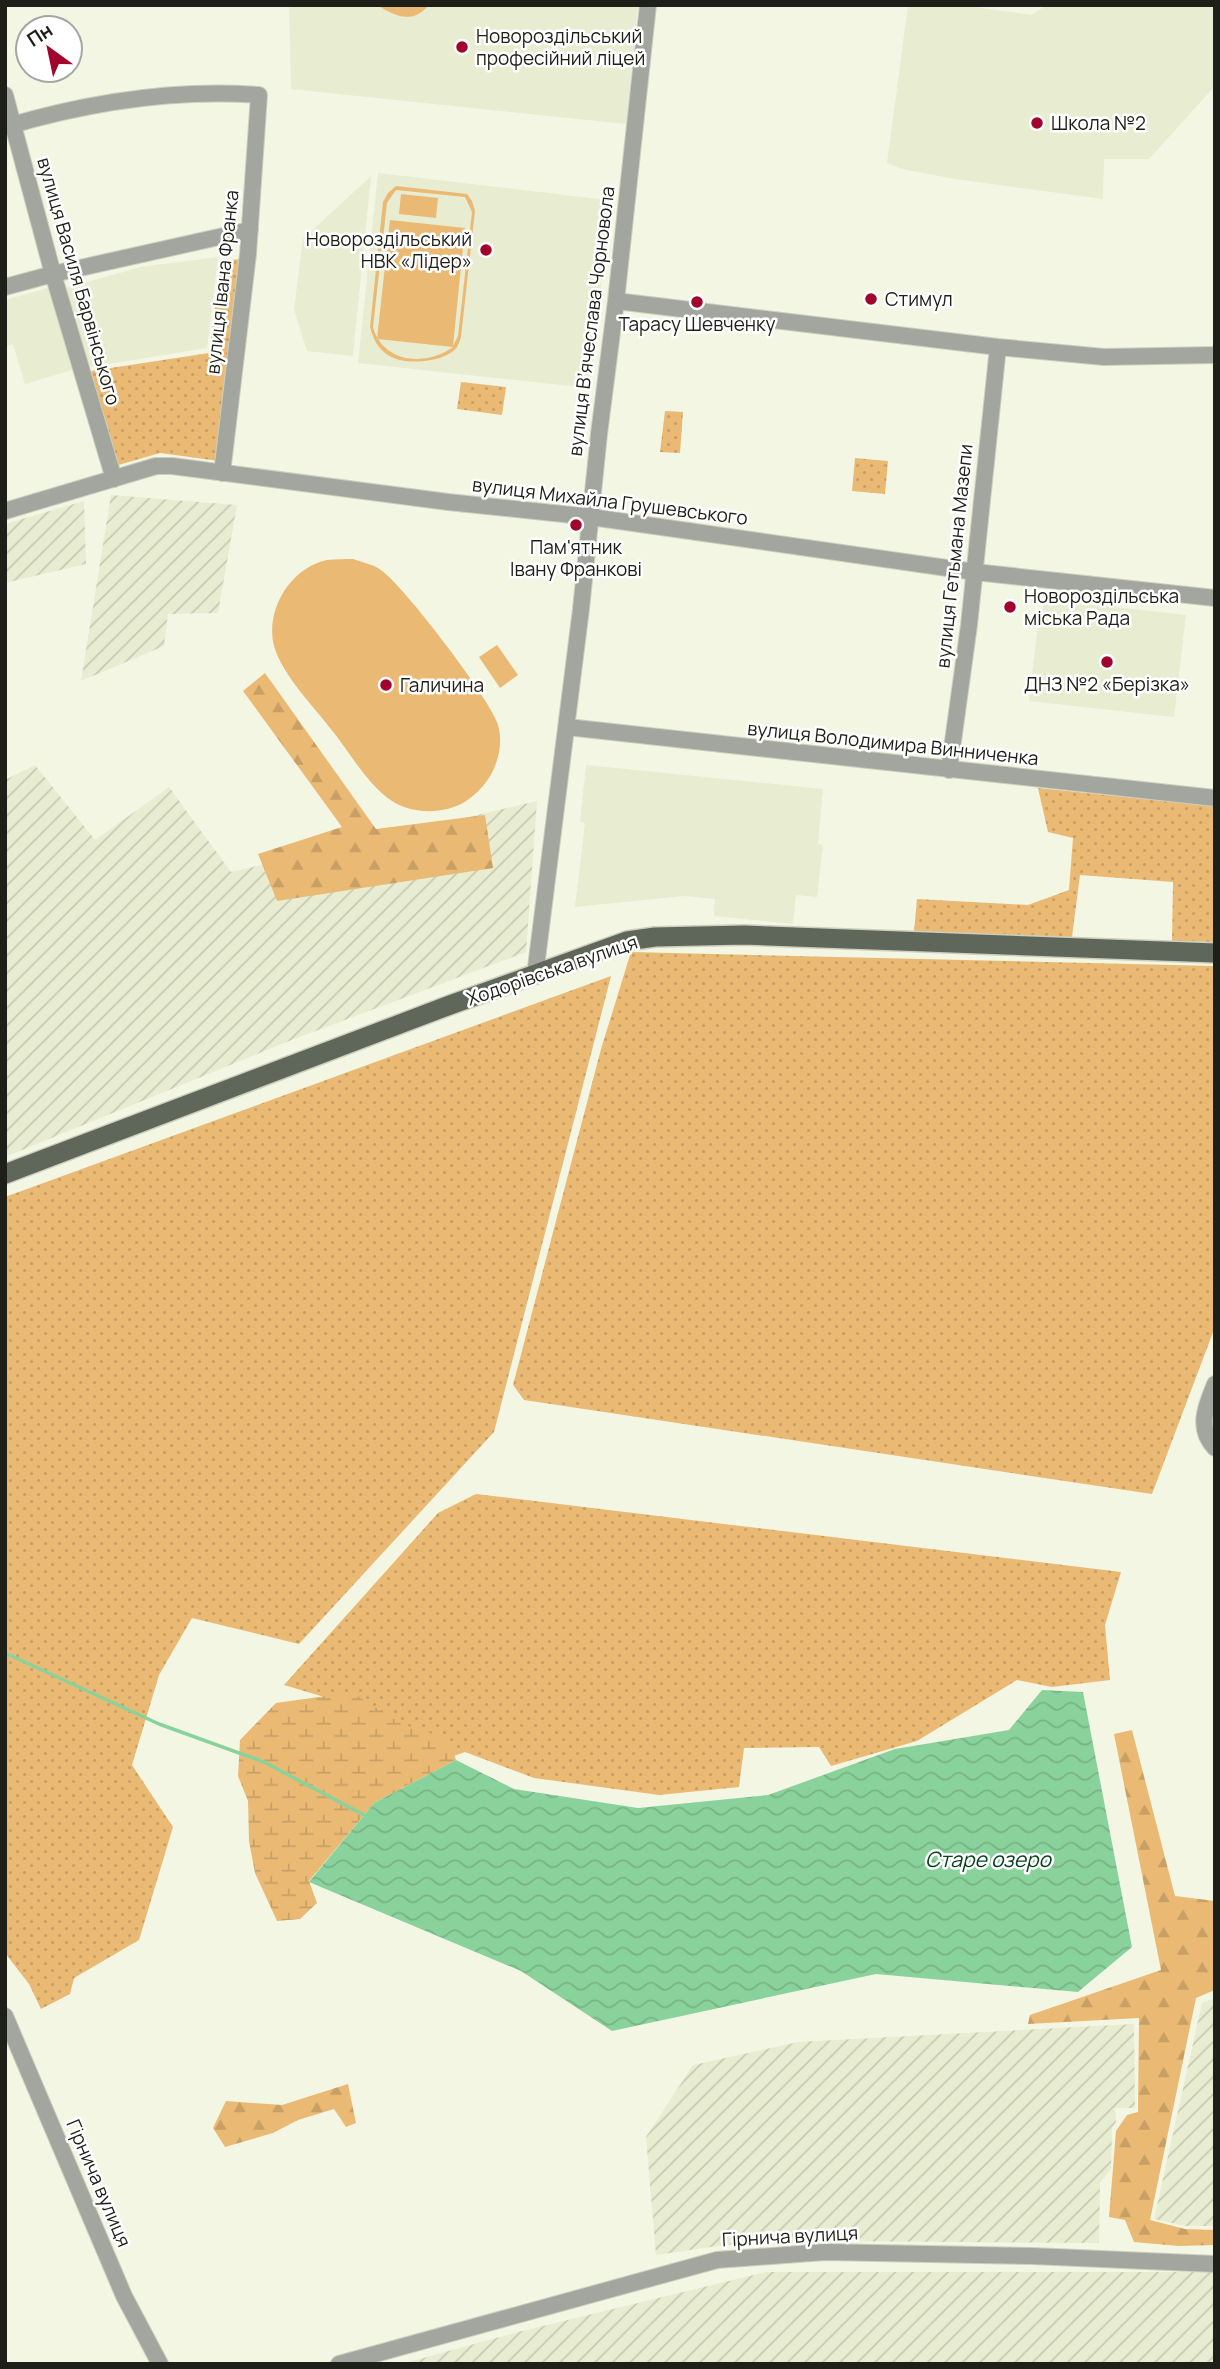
<svg xmlns="http://www.w3.org/2000/svg" width="1220" height="2369" viewBox="0 0 1220 2369" font-family="Manrope,sans-serif">
<style>
.built{fill:#e8ecd1}
.industrial{fill:url(#industrial-furrows)}
.green{fill:url(#green-dots)}
.forest{fill:url(#forest-firs)}
.wetland{fill:url(#wetland-marsh)}
.pitch{fill:#eaba75;fill-rule:evenodd}
.water{fill:url(#water-waves)}
.lines{fill:none;stroke-linecap:round;stroke-linejoin:round}
.stream{stroke:#8ad29c;stroke-width:3.5}
.minor-casing{stroke:#cdcfbe;stroke-width:18}
.major-casing{stroke:#cdcfbe;stroke-width:22}
.minor{stroke:#a2a69f;stroke-width:16}
.major{stroke:#5f665a;stroke-width:19}
.poi-dot{fill:#a2032d;stroke:#fff;stroke-width:2.5}
.labels{text-anchor:middle;stroke-width:5;stroke-linejoin:round;paint-order:stroke}
.poi-label{font-size:19px;fill:#1e1f18;stroke:#fff;text-anchor:start}
.street-label{font-size:19px;fill:#1e1f18;stroke:#fff}
.water-label{font-size:21px;font-style:italic;fill:#0a4220;stroke:#fff}
</style>
<defs>
<pattern id="industrial-furrows" width="10" height="10" patternUnits="userSpaceOnUse" patternTransform="scale(1.75)"><rect width="10" height="10" fill="#e8ecd1"/><path d="M-1 1l2-2M0 10L10 0M9 11l2-2" fill="none" stroke="#c7cab3"/></pattern>
<pattern id="green-dots" width="8" height="8" patternUnits="userSpaceOnUse" patternTransform="scale(1.75)"><rect width="8" height="8" fill="#eaba75"/><path d="M2 2h.1M6 6h.1" fill="none" stroke="#c89f64" stroke-width="1.8" stroke-linecap="round"/></pattern>
<pattern id="forest-firs" width="22" height="20" patternUnits="userSpaceOnUse" patternTransform="scale(1.75)"><rect width="22" height="20" fill="#eaba75"/><path d="M5 1l3.5 6h-7zM16 11l3.5 6h-7z" fill="#c89f64"/></pattern>
<pattern id="wetland-marsh" width="20" height="14" patternUnits="userSpaceOnUse" patternTransform="scale(1.75)"><rect width="20" height="14" fill="#eaba75"/><path d="M1 5h8M5 5V1M11 12h8M15 12V8" fill="none" stroke="#c89f64"/></pattern>
<pattern id="water-waves" width="16" height="10" patternUnits="userSpaceOnUse" patternTransform="scale(1.75)"><rect width="16" height="10" fill="#8ad29c"/><path d="M0 5q4-4 8 0t8 0" fill="none" stroke="#77b486"/></pattern>
</defs>
<rect width="100%" height="100%" fill="#f3f6e3"/>
<path class="built" d="M289,5H638L626,124L291,89Z
M908,5H959L1032,15L1046,5H1215V86L1149,159H1104L1103,199L955,179L902,169L887,163Z
M378,173L607,200L600,299L590,388L358,363Z
M371,176L353,356L307,351L294,309L303,239Z
M218,257L207,348L90,367L66,288L141,267Z
M48,288L72,370L25,384L13,344L5,346V300Z
M1044,599L1186,615L1174,717L1029,701L1038,624H1041Z
M586,765L823,789L818,844L823,845L817,897L796,895L793,924L714,916L715,899L684,896L575,907L585,823L580,822Z"/>
<path class="industrial" d="M111,495L237,505L218,613L168,614L164,646L81,681Z
M84,501L86,564L5,583V524Z
M35,765L95,840L169,787L231,872L537,801L526,952L289,1041L5,1157V780Z
M1215,1998V2226H1186L1154,2219L1202,2003Z
M1134,2024L1135,2108H1115L1116,2122L1112,2128L1111,2169L1100,2183L1099,2243L824,2241L724,2245L656,2255L646,2137L693,2065L798,2042Z
M766,2272H1215V2364H401L518,2332Z"/>
<path class="green" d="M241,259L219,461L160,453L115,466L91,371L209,353L221,261Z
M461,382L506,387L502,415L457,409Z
M665,411L683,412L680,453L660,452Z
M855,458L888,461L885,494L852,491Z
M1038,788L1215,806V942L1172,941L1173,882L1080,875L1072,937L914,932L917,899L1028,905L1069,890L1073,838L1048,832Z
M631,952L1215,966V1327L1152,1494L524,1400L513,1385L601,1049Z
M611,976L494,1432L299,1644L192,1618L159,1675L132,1765L173,1827L139,1940L74,1978L70,1994L41,2009L29,1984L5,1953V1197Z
M476,1494L1121,1572L1105,1625L1110,1680L1052,1687L1017,1680L917,1741L831,1766L819,1747L744,1748L739,1787L659,1795L534,1778L465,1752L429,1765L351,1705L284,1685L438,1513Z"/>
<path class="forest" d="M265,673L376,829L485,815L493,868L277,901L258,854L342,827L243,691Z
M1132,1730L1175,1896L1215,1901V1990L1196,1998L1150,2220L1185,2229L1215,2230V2245L1179,2246L1134,2242L1125,2220L1109,2217L1116,2131L1127,2115L1138,2112L1139,2018L1028,2024L1030,2015L1161,1970L1114,1734Z
M348,2084L356,2123L346,2127L334,2109L298,2120L273,2133L225,2147L213,2128L226,2101L282,2105Z"/>
<path class="wetland" d="M356,1695L403,1725L425,1730L441,1740L454,1753L456,1760L374,1803L309,1881L317,1903L300,1919L277,1921L255,1873L249,1841L248,1801L238,1776L240,1740L276,1703L326,1696Z"/>
<path class="pitch" d="M377,5H429C412,25 395,16 377,5Z
M396,186L467,194L472,201L475,211L461,337C460,340 459,344 457,347C445,363 403,366 388,355C377,348 373,338 370,327L383,202L388,193ZM396,190L465,197L472,212L458,336L453,346L465,228L390,220L377,339L453,347C425,367 383,363 373,327L387,203Z
M401,194L438,198L436,218L399,214Z
M353,559C361,562 371,564 378,568C400,580 488,697 497,722C505,743 497,770 483,786C469,802 454,810 433,811C420,812 404,809 392,801C368,785 352,756 334,733C316,709 282,675 274,646C265,610 290,568 327,560C335,559 345,559 353,559Z
M497,645L518,675L500,688L479,657Z"/>
<path class="water" d="M1042,1690L1083,1692L1132,1947L1078,1992L876,1974L612,2031L521,1971L309,1882L374,1803L456,1760L514,1789L638,1808L768,1795L895,1749L1009,1730Z"/>
<g class="lines">
<path class="stream" d="M5,1653L159,1724L264,1762L364,1815"/>
<g class="minor-casing">
<path id="minor" d="M5,95L53,274L114,479
M5,127C86,103 175,89 259,95L248,254L222,473
M5,287L53,274L250,230
M616,301L998,347L1104,357L1215,355
M5,511L156,466H172L448,502L591,517L975,572L1215,598
M567,727L1215,798
M949,770L969,625L998,347
M535,975L581,609L599,434L616,301L648,5
M1215,1384C1206,1406 1196,1428 1215,1448
M5,2016L124,2296L160,2364
M339,2364L717,2260L825,2252L1032,2256L1215,2264"/>
</g>
<g class="major-casing">
<path id="major" d="M5,1174L450,1005L627,941L655,937L744,935L1215,953"/>
</g>
<use href="#minor" class="minor"/>
<use href="#major" class="major"/>
</g>
<g class="poi-dot">
<circle cx="462" cy="47" r="7"/>
<circle cx="1037" cy="123" r="7"/>
<circle cx="486" cy="250" r="7"/>
<circle cx="871" cy="299" r="7"/>
<circle cx="697" cy="302" r="7"/>
<circle cx="576" cy="525" r="7"/>
<circle cx="1010" cy="607" r="7"/>
<circle cx="1107" cy="662" r="7"/>
<circle cx="386" cy="685" r="7"/>
</g>
<g class="labels">
<g class="poi-label">
<text x="476" y="43">Новороздільський<tspan x="476" dy="22">професійний ліцей</tspan></text>
<text x="1051" y="130">Школа №2</text>
<text x="472" y="246" text-anchor="end">Новороздільський<tspan x="472" dy="22">НВК «Лідер»</tspan></text>
<text x="885" y="306">Стимул</text>
<text x="697" y="331" text-anchor="middle">Тарасу Шевченку</text>
<text x="576" y="554" text-anchor="middle">Пам'ятник<tspan x="576" dy="22">Івану Франкові</tspan></text>
<text x="1024" y="603">Новороздільська<tspan x="1024" dy="22">міська Рада</tspan></text>
<text x="1107" y="691" text-anchor="middle">ДНЗ №2 «Берізка»</text>
<text x="400" y="692">Галичина</text>
</g>
<g class="street-label">
<text transform="translate(79 281) rotate(74)" y="7">вулиця Василя Барвінського</text>
<text transform="translate(222 282) rotate(-84)" y="7">вулиця Івана Франка</text>
<text transform="translate(591 321) rotate(-83)" y="7">вулиця Вʼячеслава Чорновола</text>
<text transform="translate(610 501) rotate(7)" y="7">вулиця Михайла Грушевського</text>
<text transform="translate(954 556) rotate(-84)" y="7">вулиця Гетьмана Мазепи</text>
<text transform="translate(893 743) rotate(6)" y="7">вулиця Володимира Винниченка</text>
<text transform="translate(552 970) rotate(-19)" y="7">Ходорівська вулиця</text>
<text transform="translate(99 2183) rotate(67)" y="7">Гірнича вулиця</text>
<text transform="translate(790 2236) rotate(-3)" y="7">Гірнича вулиця</text>
</g>
<g class="water-label">
<text x="988" y="1867">Старе озеро</text>
</g>
</g>
<rect width="1220" height="2369" fill="none" stroke="#1e1f18" stroke-width="14"/>
<g transform="translate(49 49) rotate(327)"><circle r="33" fill="#ffffff" stroke="#a5a5a3" stroke-width="2"/>
<path d="M0-5L12 26L0 18L-12 26Z" fill="#a2032d"/>
<text y="-10" font-size="19" font-weight="bold" text-anchor="middle" fill="#1e1f18">Пн</text>
</g>
</svg>
